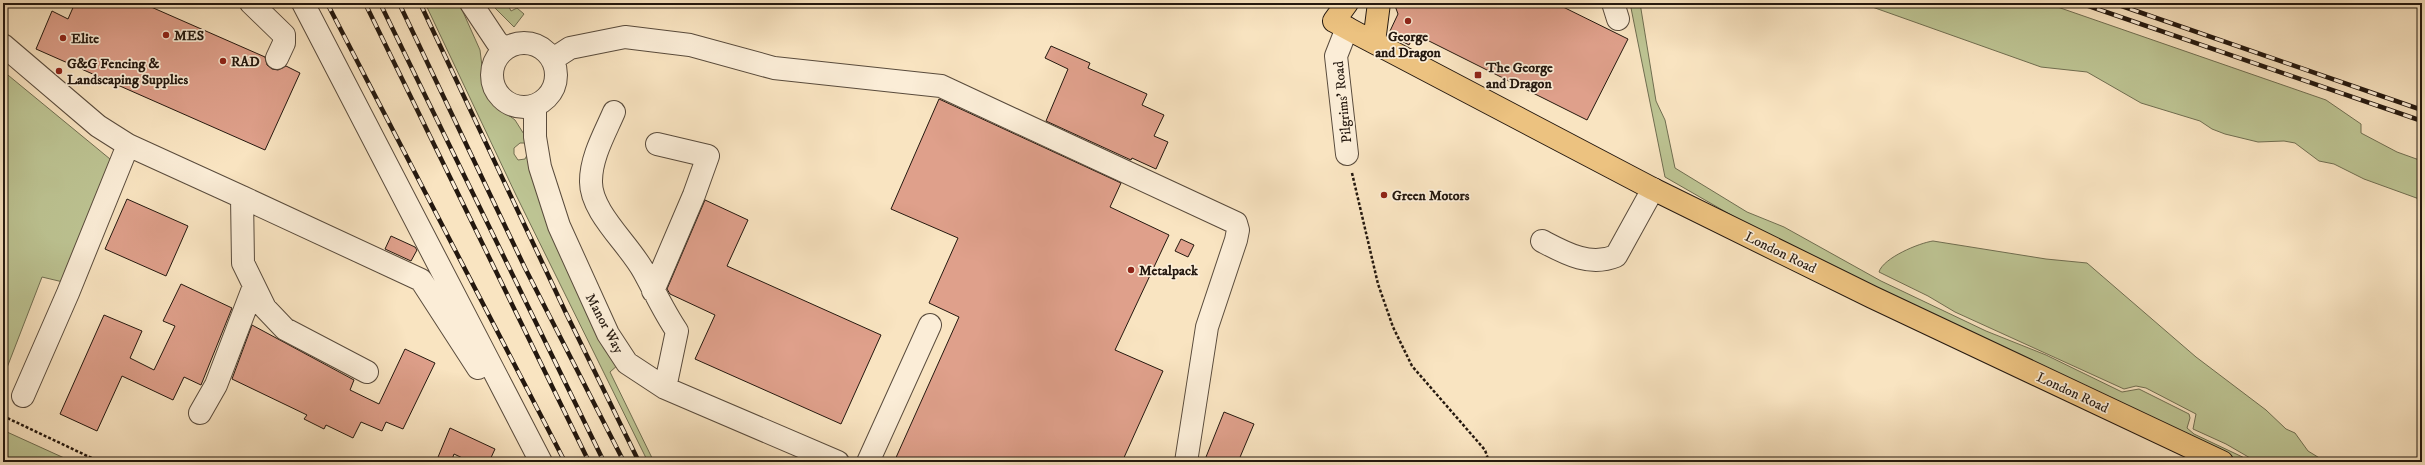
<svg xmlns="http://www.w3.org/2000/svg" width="2425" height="465" viewBox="0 0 2425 465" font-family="'IM FELL DW Pica',serif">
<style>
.green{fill:#bdc493;stroke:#706e51}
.building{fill:#dfa08b;stroke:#24180f}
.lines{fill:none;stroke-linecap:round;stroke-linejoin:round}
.minor-casing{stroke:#594b3c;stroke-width:24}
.major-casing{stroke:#24180f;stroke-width:24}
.path{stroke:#24180f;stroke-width:2.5;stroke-dasharray:3 2;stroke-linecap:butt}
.minor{stroke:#fbedd7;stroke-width:22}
.major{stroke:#ecc280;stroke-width:22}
.rail-casing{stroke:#24180f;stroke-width:4.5}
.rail{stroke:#fbedd7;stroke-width:3;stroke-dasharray:9;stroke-linecap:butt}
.poi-dot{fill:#8f2418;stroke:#fbedd7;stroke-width:1.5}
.labels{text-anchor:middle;stroke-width:3.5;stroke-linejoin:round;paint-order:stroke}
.poi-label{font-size:14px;font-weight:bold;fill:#24180f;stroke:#fbedd7;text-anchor:start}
.street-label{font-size:14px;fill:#24180f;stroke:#fbedd7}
</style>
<rect width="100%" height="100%" fill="#f9e4c1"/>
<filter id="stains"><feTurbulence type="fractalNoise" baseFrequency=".005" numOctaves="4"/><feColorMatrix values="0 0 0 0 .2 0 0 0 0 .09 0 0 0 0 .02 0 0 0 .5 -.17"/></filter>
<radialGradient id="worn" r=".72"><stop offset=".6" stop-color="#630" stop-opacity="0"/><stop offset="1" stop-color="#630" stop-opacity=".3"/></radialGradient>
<path class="green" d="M425,3H459L480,50L485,91L494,104L515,120L527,139L525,143H520L514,148V154L518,160L525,159L530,149L619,364L610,372L654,462H648L516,195Z
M490,3H507L511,11L517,8L524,14L514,27Z
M1630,3H1640L1656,101L1665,120L1675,168L1747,212L1784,227L1881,281L1986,331L2046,355L2122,392L2139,389L2189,414L2190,418L2187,428L2194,434L2253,462H2243L1936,319L1745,223L1665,177Z
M1861,3H2046L2326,100L2361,124V133L2397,152L2422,161V200L2364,179L2334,164L2319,161L2295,143L2284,141L2258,142L2225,134L2212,129L2200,121L2141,103L2087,72L2041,67Z
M3,71L110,159L111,172L63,282L42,277L3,378Z
M1933,241L2046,259L2087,263L2196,357L2266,410L2286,429L2295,433L2308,451L2326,462H2257L2226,444L2193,429L2196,414L2146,388L2136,386L2124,389L1955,312L1928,296L1879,272C1883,258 1919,243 1933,241Z
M3,431L7,432L73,462H3Z"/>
<path class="building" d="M75,3H142L265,57L267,65L272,69L278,70L286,66L300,73L265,150L36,49L52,11L68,19Z
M1394,3H1555L1628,39L1587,120L1415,34L1409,45L1392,36L1390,31L1398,14Z
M1051,46L1090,63L1088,68L1147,94L1142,105L1164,115L1154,136L1168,142L1156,169L1132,158L1131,160L1046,121L1068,69L1045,58Z
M939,99L1121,183L1110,207L1169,235L1115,350L1163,371L1122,462H894L959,317L929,303L958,238L891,209Z
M127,199L188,226L166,276L105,249Z
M705,200L748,220L727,266L881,335L841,424L695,359L715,315L670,294L667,289Z
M391,236L415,247L417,250L411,261L385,249Z
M1181,239L1194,245L1188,257L1175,251Z
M181,284L232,308L201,385L184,377L173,400L122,376L97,431L60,414L104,315L142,331L130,358L154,370L175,326L163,321Z
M252,325L354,380L350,390L379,404L405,349L435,363L403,429L386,422L382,431L361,422L353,438L326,425L324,429L304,419L307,415L232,379Z
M1224,412L1254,424L1238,462H1204Z
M450,428L495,449L489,462H471L454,454L451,462H436Z"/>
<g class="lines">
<g class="minor-casing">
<path id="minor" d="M251,3L284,35V43L277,58
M303,3L541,462
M471,3L497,42L505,48
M1613,3L1618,19
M492 75a32 32 0 1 1 64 0a32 32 0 1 1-64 0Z
M3,45L98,126L128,145L242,197L243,263L265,308L285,329L367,372
M553,59L570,48L625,37L690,45L774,68L941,86L1236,223L1238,230L1236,240L1207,327L1186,462
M535,106V137L540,167L559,226L608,334L627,363L665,388L838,462
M614,112C605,133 591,157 591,181C590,212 630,245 644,272C655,292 664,312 677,331L665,388
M1347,154L1336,56L1347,28
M242,197L421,280L478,368
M1542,241C1565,253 1589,267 1616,256L1653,189
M653,291L694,195L708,156L657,144
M23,396L68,293L128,145
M200,413L216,385L254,286
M868,462L930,325"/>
</g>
<g class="major-casing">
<path id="major" d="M1347,3L1334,21L1358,34L1653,189L1872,297L2222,462
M1374,42L1379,3"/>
</g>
<path class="path" d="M1352,173L1378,284L1393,327L1412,366L1485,450L1489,462
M3,416L100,462"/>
<use href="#minor" class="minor"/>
<use href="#major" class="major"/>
<g class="rail-casing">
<path id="rail" d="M327,3L565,462
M365,3L589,462
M380,3L604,462
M399,3L525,268L624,462
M420,3L565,311L639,462
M2080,3L2422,121
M2113,3L2422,110"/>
</g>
<use href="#rail" class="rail"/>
</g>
<g class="poi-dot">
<circle cx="1408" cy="21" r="4"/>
<circle cx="166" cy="35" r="4"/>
<circle cx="63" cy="38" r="4"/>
<circle cx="223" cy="61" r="4"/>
<circle cx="59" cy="71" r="4"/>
<rect x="1474" y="71" width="8" height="8" rx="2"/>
<circle cx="1384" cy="195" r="4"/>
<circle cx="1131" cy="270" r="4"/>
</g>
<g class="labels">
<g class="poi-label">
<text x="174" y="40">MES</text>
<text x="1408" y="41" text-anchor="middle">George<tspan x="1408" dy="16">and Dragon</tspan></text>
<text x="71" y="43">Elite</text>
<text x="231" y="66">RAD</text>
<text x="67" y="68">G&amp;G Fencing &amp;<tspan x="67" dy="16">Landscaping Supplies</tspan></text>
<text x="1486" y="72">The George<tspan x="1486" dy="16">and Dragon</tspan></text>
<text x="1392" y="200">Green Motors</text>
<text x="1139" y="275">Metalpack</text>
</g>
<g class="street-label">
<text transform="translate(1342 102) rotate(-96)" y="5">Pilgrims' Road</text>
<text transform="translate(1781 252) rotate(26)" y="5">London Road</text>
<text transform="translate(605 323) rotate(62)" y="5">Manor Way</text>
<text transform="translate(2073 392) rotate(25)" y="5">London Road</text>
</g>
</g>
<rect width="2425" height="465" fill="none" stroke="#f9e4c1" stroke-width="16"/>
<rect x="4" y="4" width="2417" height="457" fill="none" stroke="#24180f" stroke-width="2"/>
<rect x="8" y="8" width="2409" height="449" fill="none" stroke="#24180f"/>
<rect width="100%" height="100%" filter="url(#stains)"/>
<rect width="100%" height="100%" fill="url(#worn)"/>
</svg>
